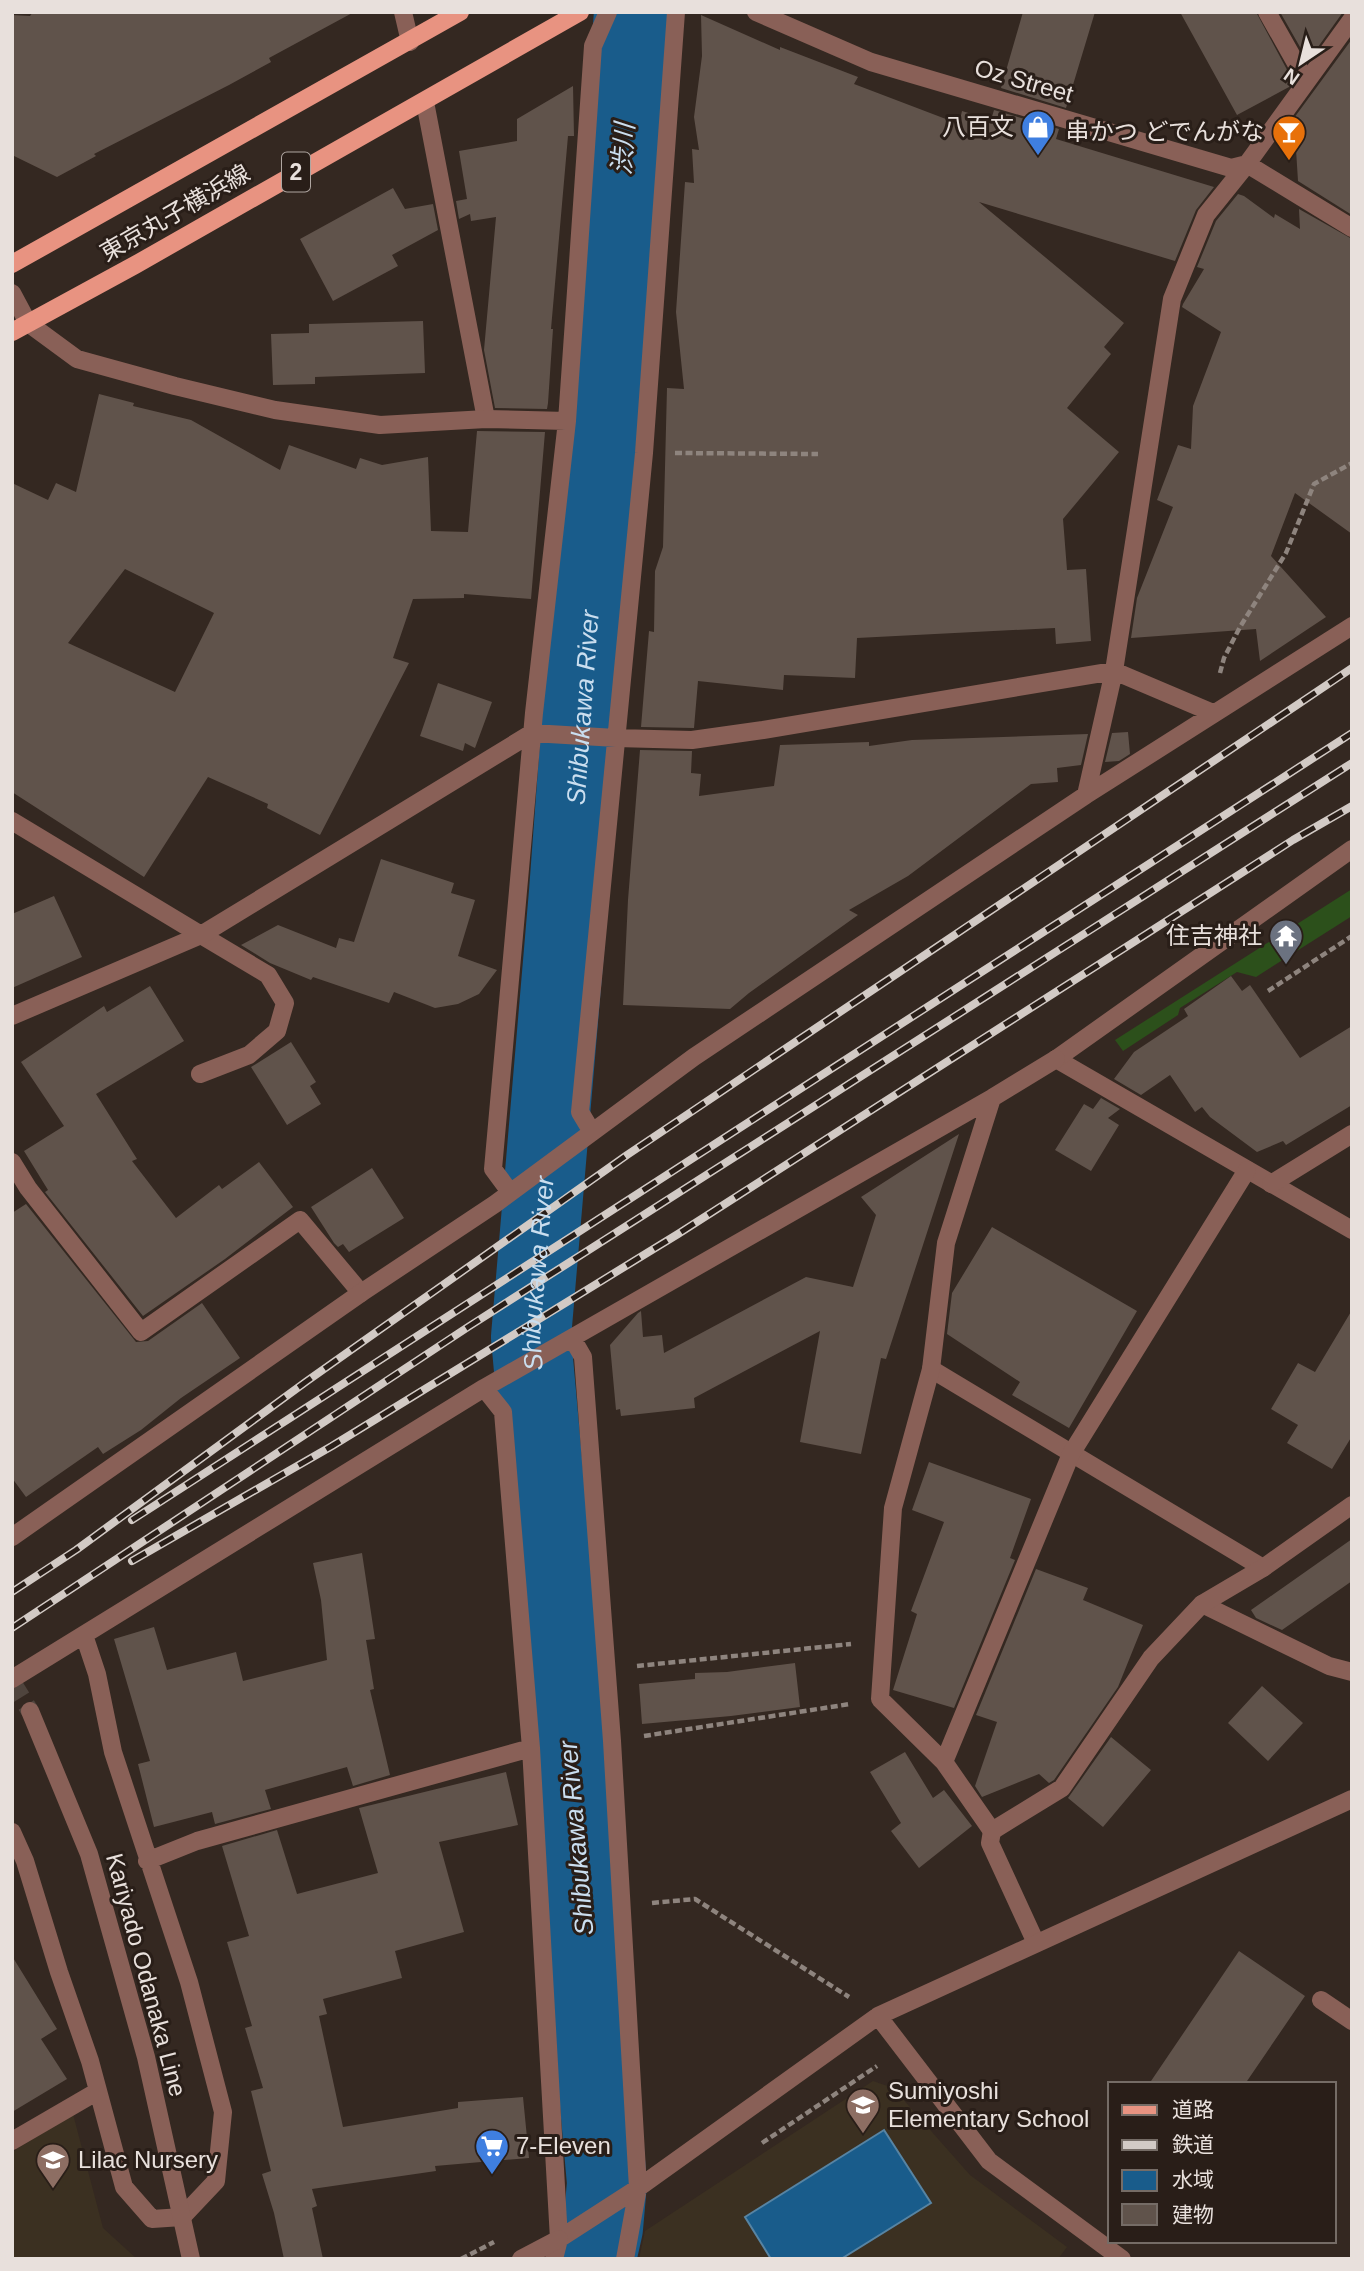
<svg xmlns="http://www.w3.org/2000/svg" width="1364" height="2271" viewBox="0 0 1364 2271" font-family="Arial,'Noto Sans JP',sans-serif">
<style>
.education{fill:#3b3021}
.green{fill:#2c501b}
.water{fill:#195c8b;stroke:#5784a3;stroke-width:2}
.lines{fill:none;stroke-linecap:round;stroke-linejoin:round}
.river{stroke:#195c8b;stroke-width:80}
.building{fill:#60534b;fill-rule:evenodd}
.tertiary-tunnel{stroke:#4f443d;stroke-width:18;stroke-dasharray:18 9;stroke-linecap:butt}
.path{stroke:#8e847e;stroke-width:4.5;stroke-dasharray:7 3.5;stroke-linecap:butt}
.service{stroke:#896057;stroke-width:18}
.pedestrian{stroke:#896057;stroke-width:18}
.minor{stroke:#896057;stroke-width:18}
.tertiary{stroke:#896057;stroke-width:18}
.primary{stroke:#e89381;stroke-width:18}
.rail-casing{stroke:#d2cac5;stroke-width:8}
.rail{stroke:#291e18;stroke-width:5;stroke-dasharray:16;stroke-linecap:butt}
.labels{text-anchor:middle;stroke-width:6;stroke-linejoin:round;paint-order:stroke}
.shield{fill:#291e18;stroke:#afa6a1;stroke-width:2}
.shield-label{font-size:23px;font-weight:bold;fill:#e8e0dc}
.street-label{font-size:24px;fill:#e8e0dc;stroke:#291e18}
.poi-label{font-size:24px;fill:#e8e0dc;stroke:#291e18;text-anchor:end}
.water-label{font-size:26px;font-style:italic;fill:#cadeef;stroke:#291e18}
</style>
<rect width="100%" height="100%" fill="#342821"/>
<path class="education" d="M873,2081L893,2088L970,2175L1067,2247L1058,2259H639L645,2231Z
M73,2114L103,2228L137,2259H12V2152Z"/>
<path class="green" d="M1352,889V916L1256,977L1237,972L1180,1008L1178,1015L1123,1051L1115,1040Z"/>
<path class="water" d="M884,2130L931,2203L841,2259H771L745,2217Z"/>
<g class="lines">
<path class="river" id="s1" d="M596,2259L603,2228L607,2183L531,1337L569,892L634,12"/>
</g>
<path class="building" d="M33,12H354L269,58L271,62L229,85L94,154L96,156L57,177L12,155V15L30,16Z
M1023,12H1095L1066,108L1001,88Z
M1180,12H1256L1293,81L1289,87L1237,115Z
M1280,12H1343L1308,61Z
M701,15L780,50V47L858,77L854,84L959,124L962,111L991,120L994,110L1059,129L1056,139L1214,187L1196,210L1175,261L979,202L1124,323L1104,347L1111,354L1067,408L1119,452L1063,519L1067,570L1086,569L1091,641L1056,644L1055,628L857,638L855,678L784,675L783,690L698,681L694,728L641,727L649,631L654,632L655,571L663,547L667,388L684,389L676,312L685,182L694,183L692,149L699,150L694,117L702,56Z
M1352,39V215L1298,181L1294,118Z
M573,86L574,136H568L551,329H553L548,403L547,409L495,408L484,350L496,217L471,221L470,214L459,219L456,201L467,199L459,151L517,141V119Z
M393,188L405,209L433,204L438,230L392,255L398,266L333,301L300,239Z
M1238,194L1244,196L1274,218L1275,214L1300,229L1299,209L1352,239V534L1295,493L1271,556L1326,617L1260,661L1256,629L1131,638L1137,598L1173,507L1157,500L1178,445L1191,449L1193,406L1221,332L1182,307L1183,304L1204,269L1197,267L1216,221Z
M423,321L425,373L315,377V384L273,385L271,334L309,333V324Z
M99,394L134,403L133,406L191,420L280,470L289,445L356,469L360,458L382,465L428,457L431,531L468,532L477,431L545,432L531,599L464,594V598L413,599L393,658L409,663L320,835L267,808L268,804L208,777L144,877L12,792V483L48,500L56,483L76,492ZM125,569L214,613L175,692L68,643Z
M438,683L492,702L475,748L465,743L463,751L420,736Z
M1128,732L1130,754L1119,761L1105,762L1112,733Z
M1088,734L1081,765L1057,768L1058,782L1031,784L908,876L849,910L858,915L749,993L730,1009L623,1005L628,900L640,750L692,751L691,773L701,774L699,796L774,786L780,745L869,742V746L912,740Z
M381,859L454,883L451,893L475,900L458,956L497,970L479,994L458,1004L435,1008L394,992L389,1003L313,977L311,980L270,963L241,945L278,925L336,948L339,938L354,942Z
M54,896L82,957L12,988V914Z
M1231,976L1242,991L1250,985L1300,1058L1352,1026V1105L1286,1145L1283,1141L1257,1152L1210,1117L1202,1107L1195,1112L1170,1075L1141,1095L1114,1079L1134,1052L1188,1016L1184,1009Z
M150,986L184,1041L96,1094L137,1159L132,1161L176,1218L219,1185L222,1189L259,1162L293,1207L225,1259L143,1316L45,1192L48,1190L24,1151L64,1126L21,1062L104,1006L107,1012Z
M291,1042L316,1082L310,1086L321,1104L287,1125L251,1067Z
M1101,1098L1120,1109L1108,1118L1119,1125L1091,1171L1055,1150L1084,1104L1093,1109Z
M959,1134L886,1359L881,1358L861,1454L800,1442L820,1331L694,1398L695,1408L621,1416L620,1409L616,1410L610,1345L638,1313L641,1311L643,1337L662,1335L664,1353L806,1277L853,1287L876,1215L861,1197Z
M372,1168L404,1218L349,1252L343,1244L338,1247L334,1243L311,1207Z
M26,1204L136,1342L148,1341L202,1303L240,1358L181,1398L141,1430L103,1454L98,1447L26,1497L12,1478V1213Z
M992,1227L1137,1311L1069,1428L1012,1395L1020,1382L947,1334L952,1293Z
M1352,1310V1436L1332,1469L1287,1443L1298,1425L1271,1409L1298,1363L1315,1372Z
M929,1462L1031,1499L1010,1558L1015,1560L954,1708L893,1690L917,1614L911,1611L944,1522L912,1510Z
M1352,1539V1581L1282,1630L1256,1618L1251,1610Z
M362,1553L375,1639L366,1640L374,1689L370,1690L390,1775L353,1786L347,1767L265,1790L271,1809L215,1824L212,1812L154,1827L138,1764L150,1761L114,1639L154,1627L167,1670L236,1652L243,1681L327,1660L321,1600L313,1563Z
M1036,1569L1088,1588L1083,1600L1143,1625L1118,1687L1054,1780L1049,1783L1039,1774L982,1797L975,1786L997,1722L976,1715Z
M795,1663L800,1707L731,1716L642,1724L639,1684L695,1679V1673L727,1672Z
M1262,1686L1303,1723L1268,1761L1228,1723Z
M1111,1737L1151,1770L1103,1827L1068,1798Z
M905,1752L933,1798L944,1790L972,1826L919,1868L891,1831L901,1823L870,1772Z
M506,1772L518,1825L439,1842L464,1932L395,1951L402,1978L323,1999L327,2014L319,2016L343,2127L458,2108V2102L523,2097L529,2158L435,2166L436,2171L312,2189L317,2206L312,2208L323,2259H284L274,2213L262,2174L271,2171L251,2091L263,2088L245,2028L252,2026L227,1942L249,1936L222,1846L277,1830L297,1894L378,1873L359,1808Z
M1239,1951L1305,1996L1245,2084H1149Z
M12,1956L57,2029L41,2039L67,2079L12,2112Z"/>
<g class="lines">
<path class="tertiary-tunnel" d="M12,1682L30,1711"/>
<path class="path" d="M675,453L818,454
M1220,673L1224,658L1240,627L1286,553L1314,484L1352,463
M1268,991L1352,936
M637,1666L851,1644
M644,1736L850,1704
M652,1903L695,1899L849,1997
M762,2143L877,2066
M461,2259L494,2242"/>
<path class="service" d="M403,12L410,42
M425,102L486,419
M1056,1059L1352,1230
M200,1074L249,1055L277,1031L285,1003L268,975L201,935
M12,1162L28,1188L141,1332L300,1220L361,1293
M931,1369L1263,1568
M1202,1604L1329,1666L1352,1672
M992,1831L990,1843L1036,1943
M1321,2000L1352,2021"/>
<path class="pedestrian" d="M1267,12L1306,81
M1056,1059L1352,849"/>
<path class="minor" d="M756,12L871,62L1231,168L1247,164L1352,228
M12,293L28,323L77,359L175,386L275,410L380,425L486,419L567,421
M1086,795L1114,671L1172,299L1206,215L1247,164L1352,19
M12,821L201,935
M12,1016L201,935L532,733L616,738L692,740L763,730L1114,671L1213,713
M992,1098L946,1243L931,1369L893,1508L880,1699L944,1762L992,1831L1062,1788L1151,1658L1202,1604L1263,1568L1352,1505
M592,1132L580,1112L644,453L676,12
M1271,1184L1352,1134
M510,1192L493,1169L534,713L567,421L593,46L608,12
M572,1338L583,1357L612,1741L638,2188L625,2259
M484,1388L503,1412L531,1748L559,2239L554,2259
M12,1537L361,1293L495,1204L694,1057L1086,795L1352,626
M12,1679L484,1388L992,1098L1056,1059
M944,1762L1071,1454L1247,1170
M12,1832L25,1861L59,1972L90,2061L124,2187L152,2219L182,2217L216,2181L223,2112L189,1982L113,1752L97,1674L84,1635
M147,1861L197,1841L531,1748
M878,2016L989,2161L1122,2259
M12,2141L98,2091
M559,2239L638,2188L878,2016L1352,1799"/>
<path class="tertiary" d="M30,1711L89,1854L146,2057L191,2259
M521,2259L559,2239"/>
<path class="primary" d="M12,264L460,12
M12,332L135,265L580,12"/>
<g class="rail-casing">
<path id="rail" d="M132,1520L1352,733
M132,1561L332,1446L678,1234L1293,840L1352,806
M12,1592L76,1550L307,1381L627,1155L1352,668
M12,1628L468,1327L1352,763"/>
</g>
<use href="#rail" class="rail"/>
</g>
<defs>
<g id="shop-pin" transform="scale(1.75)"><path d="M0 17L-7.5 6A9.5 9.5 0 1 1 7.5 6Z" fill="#3f7fe0" stroke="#291e18"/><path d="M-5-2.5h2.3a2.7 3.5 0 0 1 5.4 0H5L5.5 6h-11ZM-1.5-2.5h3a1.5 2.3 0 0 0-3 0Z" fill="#fff"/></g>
<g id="bar-pin" transform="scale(1.75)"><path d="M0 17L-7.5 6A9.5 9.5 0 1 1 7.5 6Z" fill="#e8710a" stroke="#291e18"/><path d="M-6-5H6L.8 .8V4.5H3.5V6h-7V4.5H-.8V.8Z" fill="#fff"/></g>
<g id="temple-pin" transform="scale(1.75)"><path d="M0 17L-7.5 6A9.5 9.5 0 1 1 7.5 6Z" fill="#6b7280" stroke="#291e18"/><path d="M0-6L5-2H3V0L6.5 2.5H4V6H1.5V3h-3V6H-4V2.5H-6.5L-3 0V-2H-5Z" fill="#fff"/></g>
<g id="school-pin" transform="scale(1.75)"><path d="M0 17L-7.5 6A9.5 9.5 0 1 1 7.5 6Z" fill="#8d6e63" stroke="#291e18"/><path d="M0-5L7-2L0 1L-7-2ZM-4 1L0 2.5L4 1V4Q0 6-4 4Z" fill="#fff"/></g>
<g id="supermarket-pin" transform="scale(1.75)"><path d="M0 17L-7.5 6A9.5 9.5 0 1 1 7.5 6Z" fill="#3f7fe0" stroke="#291e18"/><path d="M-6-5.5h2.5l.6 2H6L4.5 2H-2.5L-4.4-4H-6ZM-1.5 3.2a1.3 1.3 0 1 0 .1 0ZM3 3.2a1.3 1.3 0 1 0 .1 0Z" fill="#fff"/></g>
</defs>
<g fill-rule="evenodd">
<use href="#shop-pin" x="1038" y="127"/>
<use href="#bar-pin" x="1289" y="132"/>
<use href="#temple-pin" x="1286" y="936"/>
<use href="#school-pin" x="863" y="2105"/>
<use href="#supermarket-pin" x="492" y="2146"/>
<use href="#school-pin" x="53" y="2160"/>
</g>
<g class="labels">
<rect class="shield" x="282" y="152.5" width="28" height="39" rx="5"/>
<g class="shield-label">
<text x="296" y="180">2</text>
</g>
<g class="street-label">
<text transform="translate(1024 81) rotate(16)" y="8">Oz Street</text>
<text transform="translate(175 213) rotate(-30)" y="8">東京丸子横浜線</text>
<text transform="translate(146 1975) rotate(75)" y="8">Kariyado Odanaka Line</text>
</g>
<g class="poi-label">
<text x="1014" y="135">八百文</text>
<text x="1264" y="140">串かつ どでんがな</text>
<text x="1262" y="944">住吉神社</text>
<text x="888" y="2099" text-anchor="start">Sumiyoshi<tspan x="888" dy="28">Elementary School</tspan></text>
<text x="516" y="2154" text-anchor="start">7-Eleven</text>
<text x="78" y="2168" text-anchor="start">Lilac Nursery</text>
</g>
<g class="water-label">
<text transform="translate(623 149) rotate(-86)" y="9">渋川</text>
<text dy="9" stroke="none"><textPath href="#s1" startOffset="1558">Shibukawa River</textPath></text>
<text dy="9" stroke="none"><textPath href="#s1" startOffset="990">Shibukawa River</textPath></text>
<text transform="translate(576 1838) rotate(-95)" y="9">Shibukawa River</text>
</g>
</g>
<rect width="1364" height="2271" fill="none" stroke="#e8e0dc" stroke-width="28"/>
<rect x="1108" y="2082" width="228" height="161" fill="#291e18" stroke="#756c66" stroke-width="2"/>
<rect x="1122" y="2105" width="35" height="10" fill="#e89381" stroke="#756c66" stroke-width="2"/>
<text x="1172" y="2117" font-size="21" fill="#e8e0dc">道路</text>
<rect x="1122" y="2140" width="35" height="10" fill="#d2cac5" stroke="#756c66" stroke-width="2"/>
<text x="1172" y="2152" font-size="21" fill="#e8e0dc">鉄道</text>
<rect x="1122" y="2170" width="35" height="21" fill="#195c8b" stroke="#756c66" stroke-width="2"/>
<text x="1172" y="2187" font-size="21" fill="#e8e0dc">水域</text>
<rect x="1122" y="2204" width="35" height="21" fill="#60534b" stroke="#756c66" stroke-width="2"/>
<text x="1172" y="2222" font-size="21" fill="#e8e0dc">建物</text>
<g transform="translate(1301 63) rotate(215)" stroke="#291e18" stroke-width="5" paint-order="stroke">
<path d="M0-5L12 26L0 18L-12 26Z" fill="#e8e0dc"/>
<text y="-10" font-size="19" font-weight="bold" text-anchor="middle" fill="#e8e0dc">N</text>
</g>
</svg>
